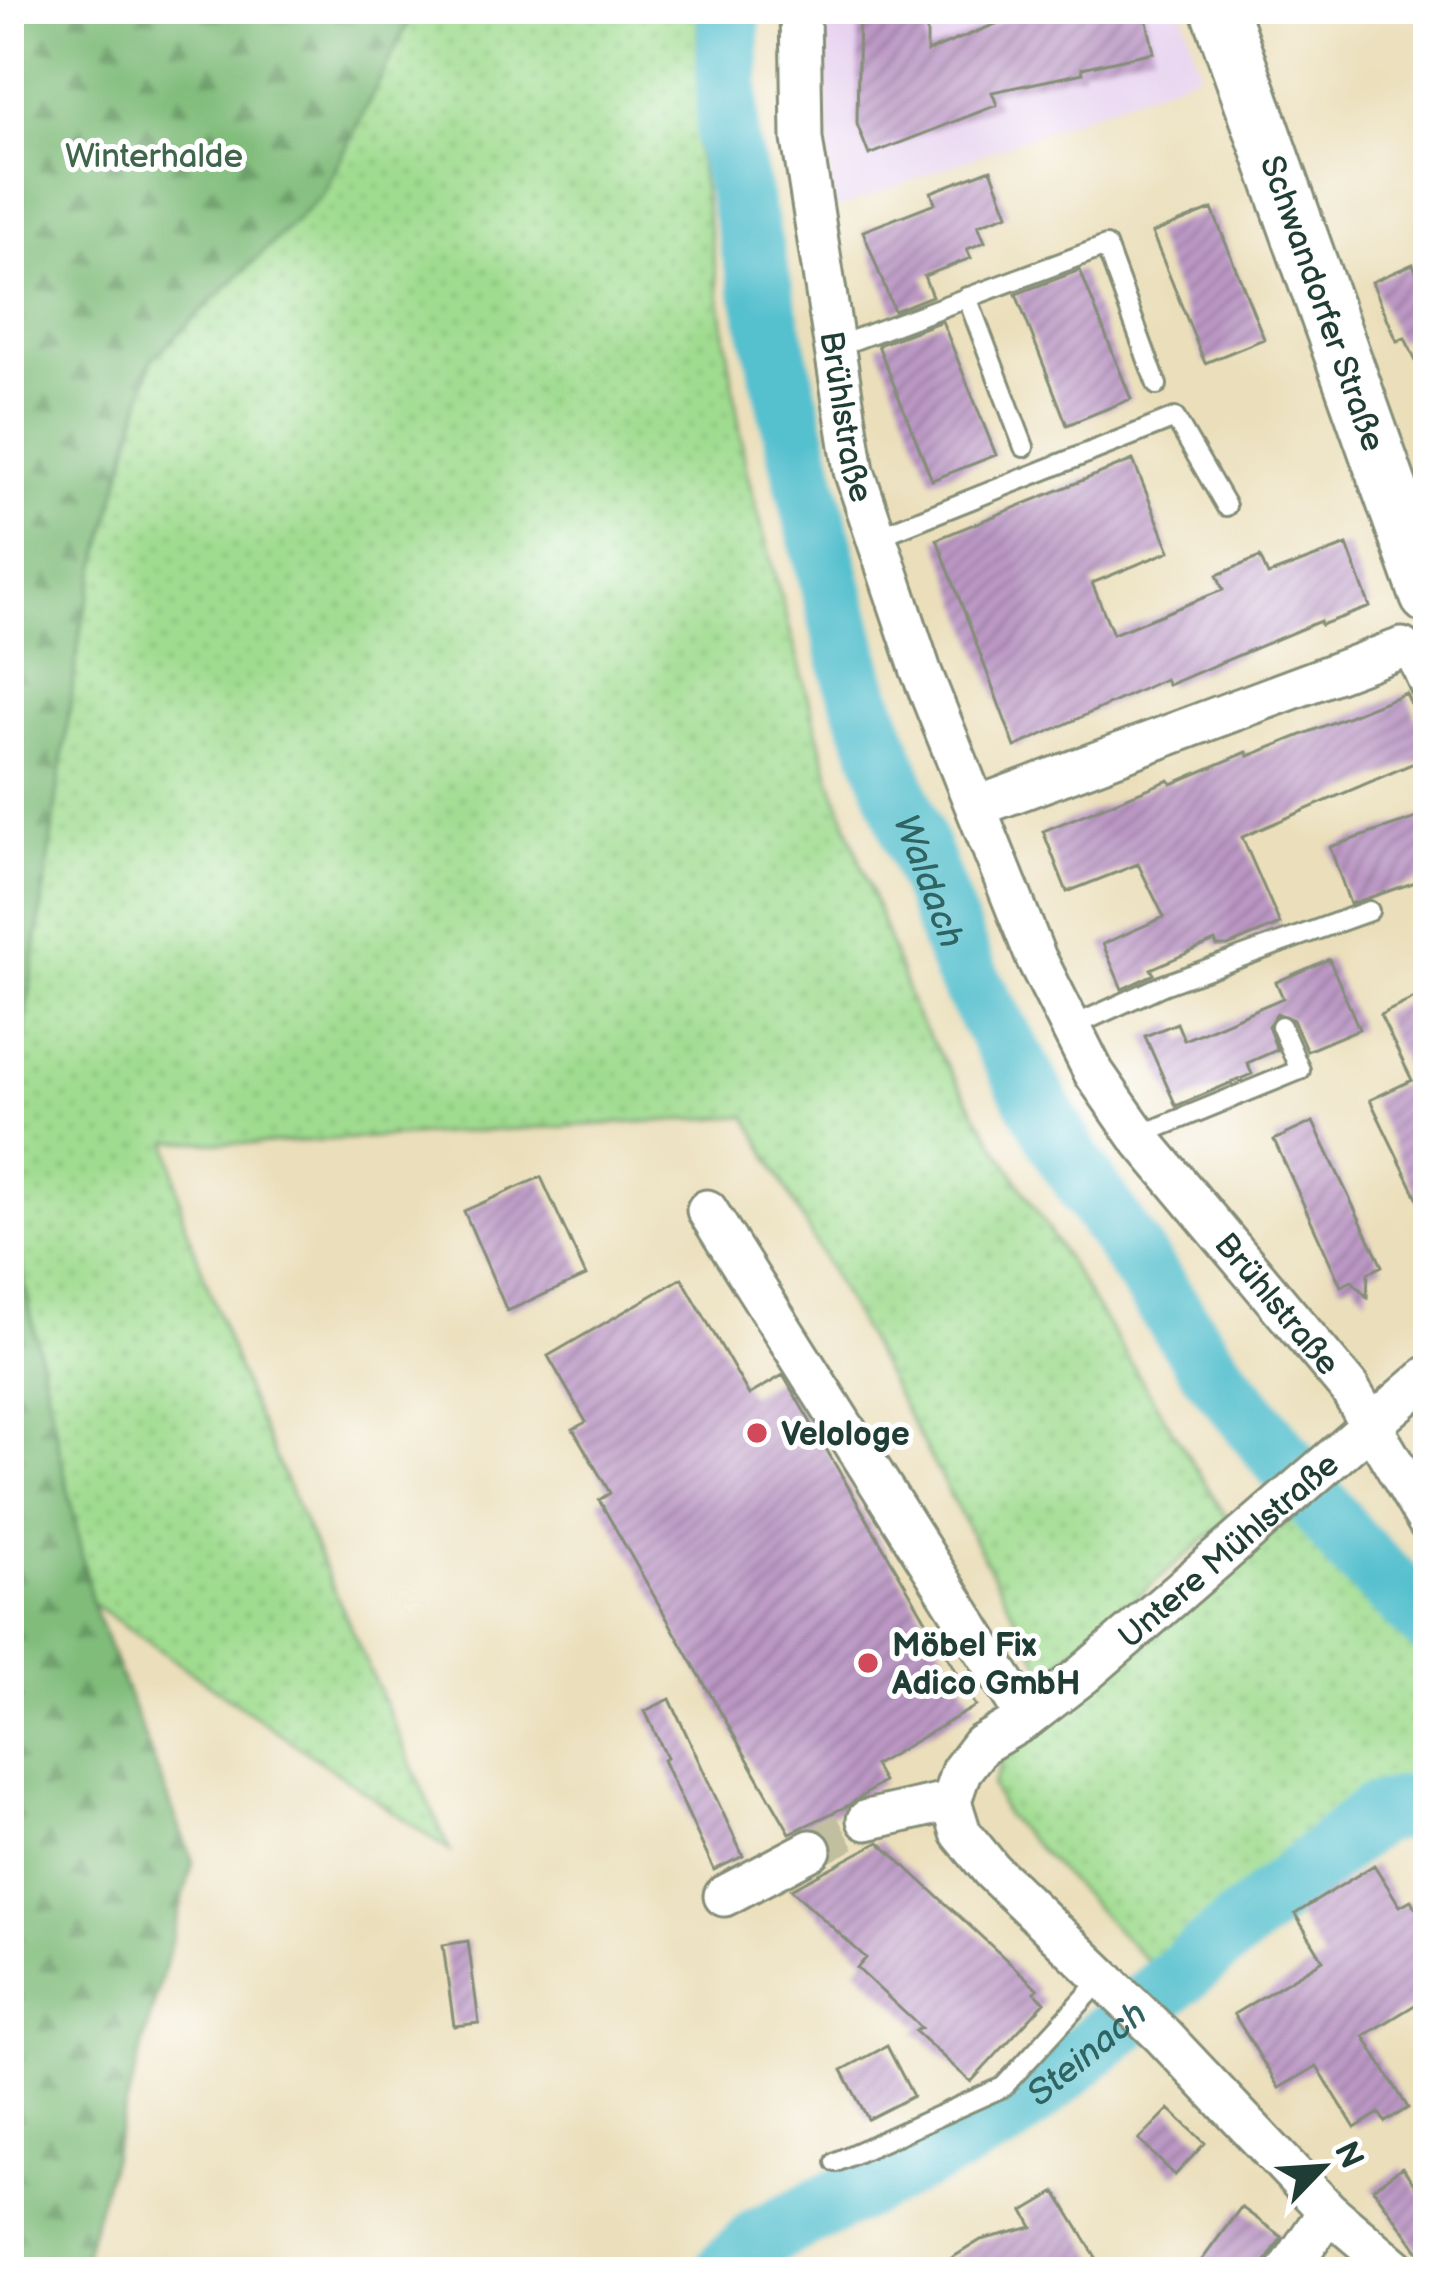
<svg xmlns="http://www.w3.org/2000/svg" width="1437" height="2281" viewBox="0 0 1437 2281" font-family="'Balsamiq Sans',sans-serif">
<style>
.built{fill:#e7d2ef}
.grass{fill:url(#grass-dots);stroke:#608c62;stroke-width:3}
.forest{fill:url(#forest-firs);stroke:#507c57;stroke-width:3}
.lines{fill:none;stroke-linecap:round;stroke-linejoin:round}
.river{stroke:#54c0ce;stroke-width:63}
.building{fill:url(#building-hatch)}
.minor-tunnel{stroke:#c2bfa0;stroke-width:39;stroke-dasharray:39 20;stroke-linecap:butt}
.service-casing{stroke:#858e78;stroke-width:24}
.minor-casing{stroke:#858e78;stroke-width:45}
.secondary-casing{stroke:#858e78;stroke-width:60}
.service{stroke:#fff;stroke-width:18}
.minor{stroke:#fff;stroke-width:39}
.secondary{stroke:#fff;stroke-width:54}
.poi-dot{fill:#d1495b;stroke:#fff;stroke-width:4.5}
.labels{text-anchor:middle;stroke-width:10;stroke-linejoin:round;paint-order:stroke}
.park-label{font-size:33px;fill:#3f654b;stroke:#fff}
.street-label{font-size:33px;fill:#1f3d34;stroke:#fff}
.poi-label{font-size:33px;font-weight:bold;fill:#1f3d34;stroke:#fff;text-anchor:start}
.water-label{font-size:36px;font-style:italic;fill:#2f6462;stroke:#fff}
</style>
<defs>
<pattern id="grass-dots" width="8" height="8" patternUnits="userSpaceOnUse" patternTransform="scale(3)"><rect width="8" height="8" fill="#a0dc90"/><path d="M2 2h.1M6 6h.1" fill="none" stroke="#89be7d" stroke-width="1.8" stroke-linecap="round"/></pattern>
<pattern id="forest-firs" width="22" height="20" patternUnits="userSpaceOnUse" patternTransform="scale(3)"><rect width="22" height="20" fill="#80bc7a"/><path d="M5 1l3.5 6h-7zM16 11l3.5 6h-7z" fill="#689a65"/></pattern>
<pattern id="building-hatch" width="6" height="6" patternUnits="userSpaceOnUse" patternTransform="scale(3)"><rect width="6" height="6" fill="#bc98c5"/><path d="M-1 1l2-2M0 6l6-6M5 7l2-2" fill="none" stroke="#987da1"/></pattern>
</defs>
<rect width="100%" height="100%" fill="#fff"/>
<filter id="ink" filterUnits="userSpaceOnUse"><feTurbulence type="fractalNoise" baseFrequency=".00833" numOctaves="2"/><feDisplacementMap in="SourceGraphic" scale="24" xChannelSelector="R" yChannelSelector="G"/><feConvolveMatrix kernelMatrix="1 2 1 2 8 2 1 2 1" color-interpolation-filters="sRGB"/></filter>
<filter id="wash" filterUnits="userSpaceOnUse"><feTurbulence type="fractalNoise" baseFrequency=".004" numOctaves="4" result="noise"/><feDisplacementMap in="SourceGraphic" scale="48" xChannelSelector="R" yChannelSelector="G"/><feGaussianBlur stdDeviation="2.7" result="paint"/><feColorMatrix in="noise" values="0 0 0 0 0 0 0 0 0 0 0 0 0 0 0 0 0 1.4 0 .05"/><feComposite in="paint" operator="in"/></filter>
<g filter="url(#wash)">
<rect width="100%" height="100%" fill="#ebdfbb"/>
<path class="built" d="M824,9H1182L1200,72L831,211Z"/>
<path class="grass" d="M415,9H698L697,149L746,469L831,780L916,1016L1228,1520L1046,1674L747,1116L256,1144L169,1141L183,1217L246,1392L450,1851L92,1603L9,1210V1138L81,627L152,359L323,194Z
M1299,1512L1428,1634V1778L1366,1785L1152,1966L1006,1816L992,1787L1006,1751Z"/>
<path class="forest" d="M9,9H415L323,194L152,359L81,627L9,1138Z
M9,1210L92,1603L193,1862L80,2272H9Z"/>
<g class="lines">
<g class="river">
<path id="s1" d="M729,9L727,140L806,482L855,681L963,968L1068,1157L1203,1358L1351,1546L1428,1622"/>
<path id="s2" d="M725,2272L760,2238L1003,2121L1375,1814L1428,1802"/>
</g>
</g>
<g id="blocks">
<path class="building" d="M859,9H927V52L1013,17L1012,9H1144L1154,52L1082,68L1083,73L992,92L997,105L869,155L857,124Z
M991,169L1008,214L978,225L985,242L967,249L971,258L924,276L932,296L894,311L863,231L935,203L931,192Z
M1212,209L1264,339L1205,363L1152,233Z
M1413,264L1421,283L1428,281V387L1405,338L1397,341L1372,282Z
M1080,270L1131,399L1067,425L1016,294Z
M942,321L996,455L932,480L878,345Z
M1133,460L1170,551L1092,583L1113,634L1223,590L1217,575L1260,557L1268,575L1347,545L1370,607L1321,625L1320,621L1168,685L1165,679L1015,747L937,539Z
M1406,693L1428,745V757L1242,837L1280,924L1228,946H1217L1215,941L1151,969L1154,974L1122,989L1103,944L1164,917L1138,864L1067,892L1043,831L1169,780L1172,784L1247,752L1249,756Z
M1428,814V878L1350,904L1330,847Z
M1329,959L1359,1029L1307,1051L1293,1020L1277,1013L1268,1026L1277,1050L1247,1063L1252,1074L1176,1106L1145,1036L1177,1023L1184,1040L1196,1035L1283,998L1276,982Z
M1419,996L1428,1013V1220L1370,1100L1412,1080L1380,1015Z
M1313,1122L1382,1266L1368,1273L1367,1297L1352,1281L1341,1286L1274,1140Z
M541,1177L586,1276L507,1311L464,1211Z
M682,1278L749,1395L783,1375L976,1706L874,1765L883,1782L849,1805L790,1833L599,1500L610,1493L573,1429L586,1422L548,1356Z
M670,1699L743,1856L714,1870L663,1760L667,1758L645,1711Z
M879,1842L1038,1989L1035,1992L1045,2002L971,2082L915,2031L921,2028L857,1968L866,1958L791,1889Z
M1374,1865L1400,1906L1411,1900L1428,1928V1997L1364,2036L1408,2108L1385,2122L1379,2113L1355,2128L1317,2066L1279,2088L1234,2014L1323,1960L1295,1914Z
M468,1941L479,2023L454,2026L443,1945Z
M887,2046L913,2096L868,2119L842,2070Z
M1169,2109L1205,2143L1175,2175L1139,2140Z
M1402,2167L1428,2204V2264L1373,2188Z
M1056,2192L1105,2272H929L981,2240L1033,2227L1024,2211Z
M1241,2207L1282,2237L1266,2261L1258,2272H1193Z"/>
</g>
</g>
<g filter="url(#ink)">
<use href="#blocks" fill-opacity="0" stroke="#858e78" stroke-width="3"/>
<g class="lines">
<path class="minor-tunnel" d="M811,1850L867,1820"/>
<g class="service-casing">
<path id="service" d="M967,297L1024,447
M835,347L1106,246L1157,385
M874,538L1175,418L1226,506
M1402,648L1428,706
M1071,1027L1163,985L1369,911
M1138,1136L1300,1070L1281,1026
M836,2162L1003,2087L1103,1978"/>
</g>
<g class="minor-casing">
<g id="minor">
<path id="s3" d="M800,9L802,139L854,471L921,671L1036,958L1094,1073L1138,1136L1349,1388L1428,1522"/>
<path d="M976,807L1402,648"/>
<path d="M707,1210L1027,1718"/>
<path d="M867,1820L951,1801"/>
<path d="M724,1896L811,1850"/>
<path d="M1287,2272L1328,2211"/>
<path id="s4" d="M1400,2272L1328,2211L1163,2036L992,1871L961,1833L951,1801L961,1771L981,1745L1027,1718L1084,1674L1428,1376"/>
</g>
</g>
<g class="secondary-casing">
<g id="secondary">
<path id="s5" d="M1219,9L1428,596"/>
</g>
</g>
<use href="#service" class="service"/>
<use href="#minor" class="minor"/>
<use href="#secondary" class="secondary"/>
</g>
</g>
<g class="poi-dot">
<circle cx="757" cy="1433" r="12"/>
<circle cx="868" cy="1663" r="12"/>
</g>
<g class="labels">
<g class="park-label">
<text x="154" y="167">Winterhalde</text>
</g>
<g class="street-label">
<text dy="12" stroke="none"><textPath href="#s5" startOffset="312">Schwandorfer Straße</textPath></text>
<text dy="12" stroke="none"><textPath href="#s3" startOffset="411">Brühlstraße</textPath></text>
<text dy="12" stroke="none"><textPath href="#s3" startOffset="1410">Brühlstraße</textPath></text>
<text dy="12" stroke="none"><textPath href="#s4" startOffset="1035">Untere Mühlstraße</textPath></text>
</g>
<g class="poi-label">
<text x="781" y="1445">Velologe</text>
<text x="892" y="1656">Möbel Fix<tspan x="892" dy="38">Adico GmbH</tspan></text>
</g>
<g class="water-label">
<text dy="13" stroke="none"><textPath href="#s1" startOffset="900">Waldach</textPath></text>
<text dy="13" stroke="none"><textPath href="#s2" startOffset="426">Steinach</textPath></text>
</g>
</g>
<rect width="1437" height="2281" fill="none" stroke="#fff" stroke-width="48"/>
<g transform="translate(1323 2167) rotate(65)" stroke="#ffffff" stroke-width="9" paint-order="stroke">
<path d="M0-9L21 45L0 30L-21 45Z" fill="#1f3d34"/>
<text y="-18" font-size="33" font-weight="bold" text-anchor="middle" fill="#1f3d34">N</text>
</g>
</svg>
